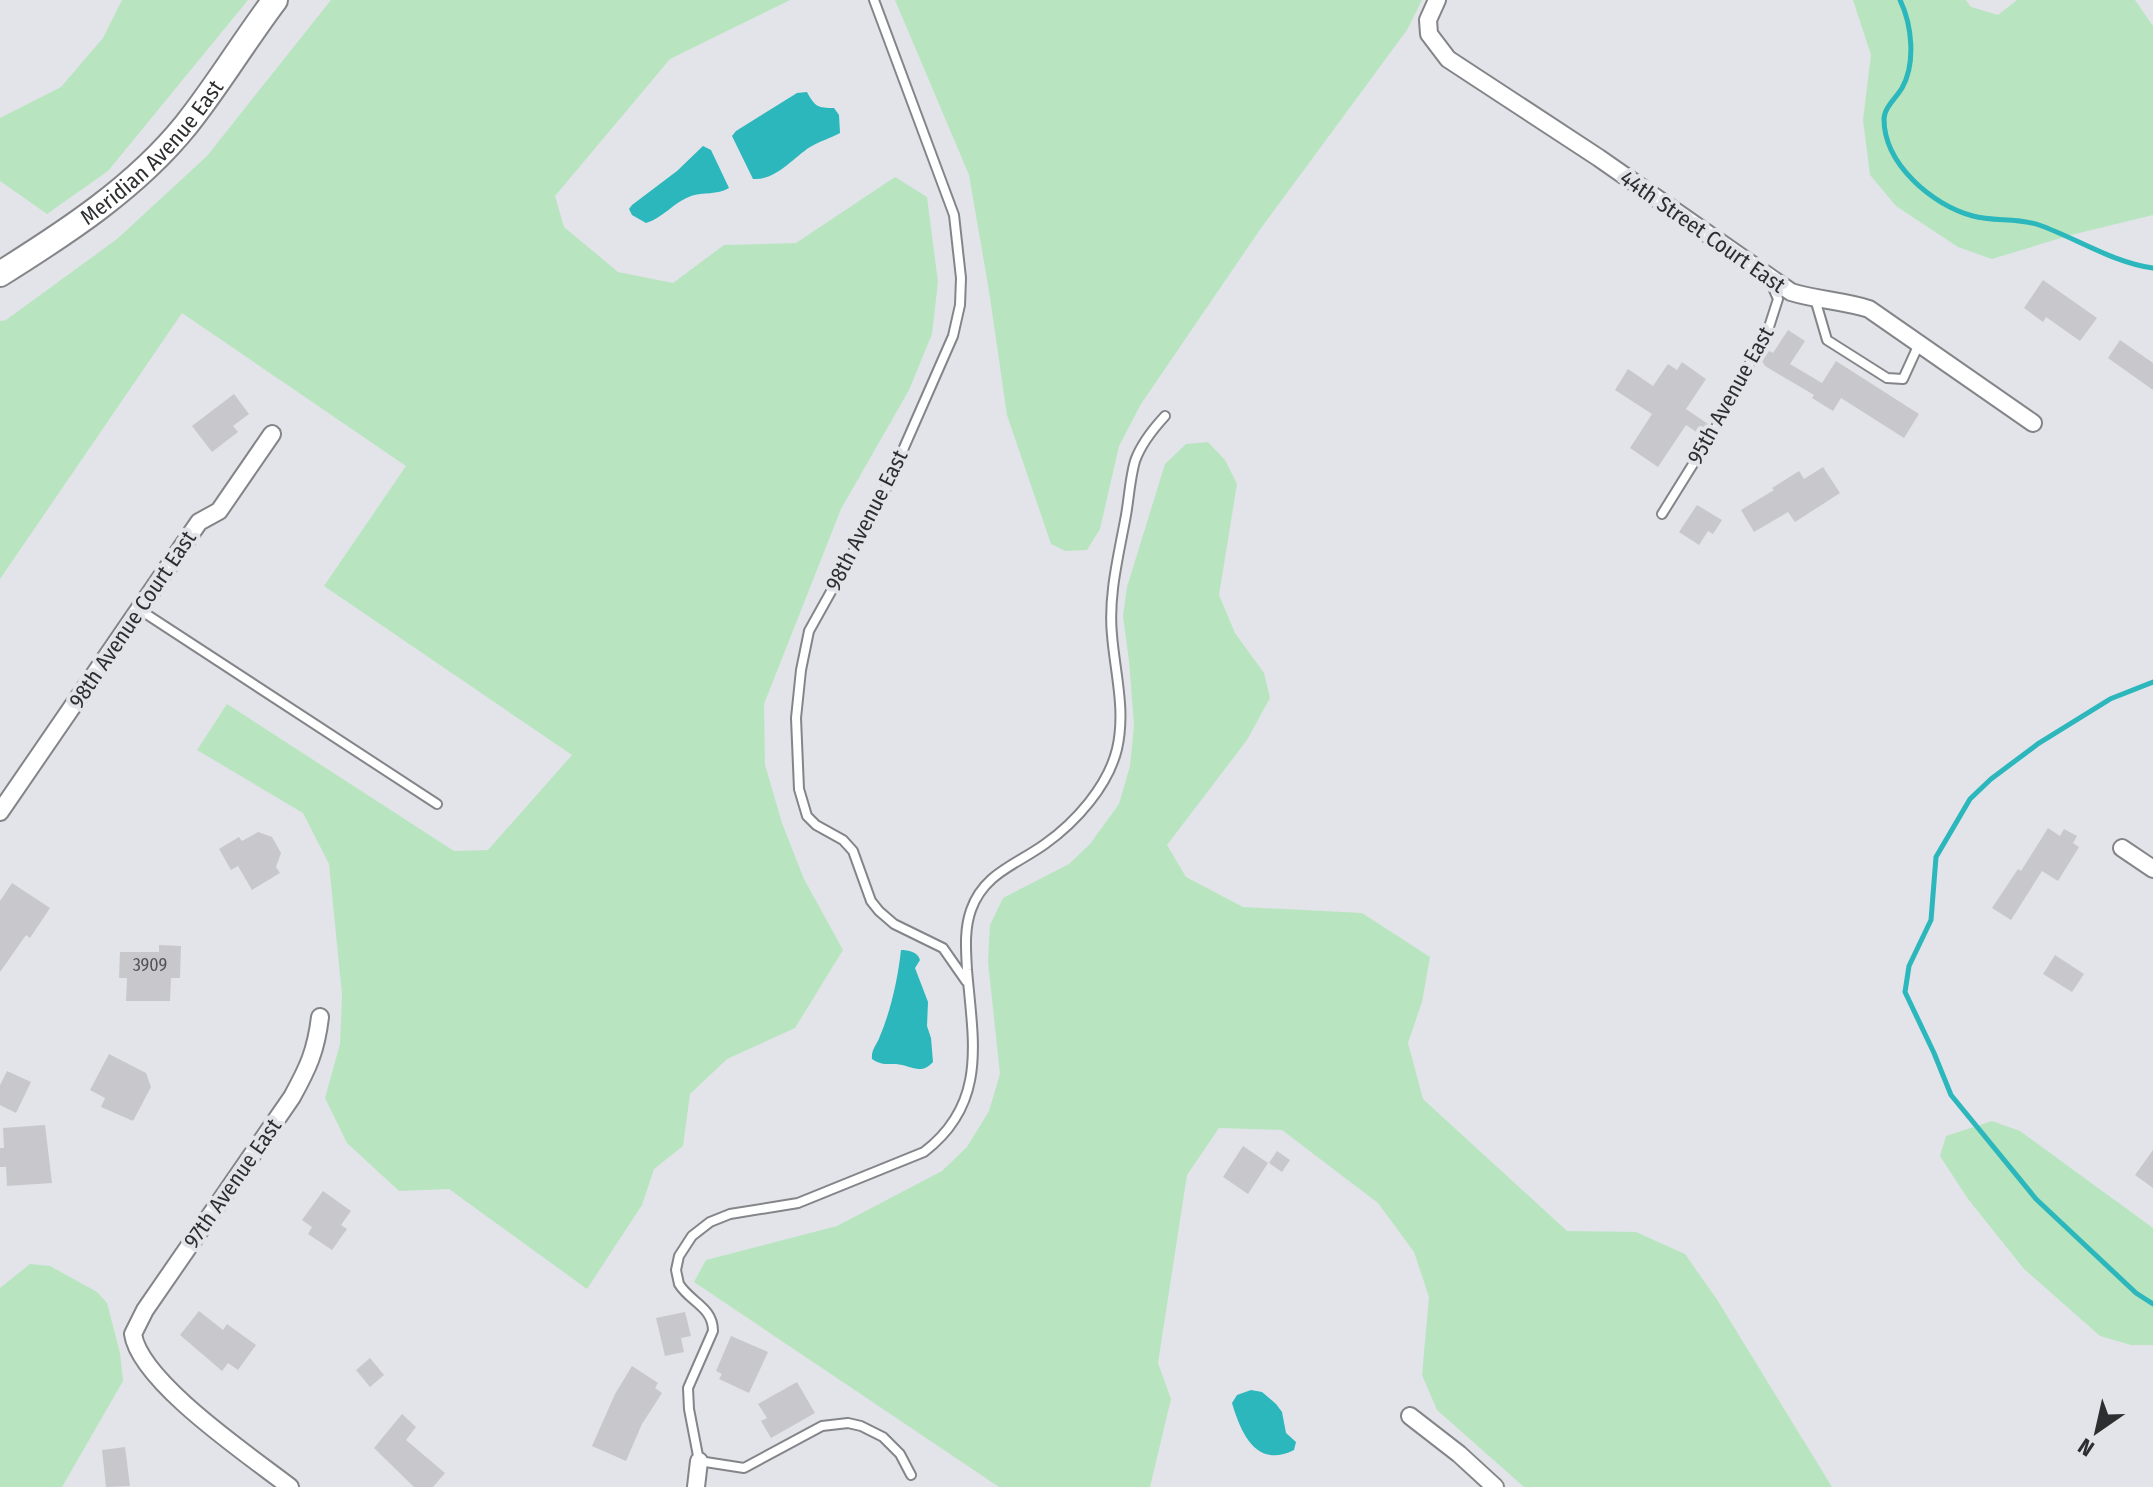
<svg xmlns="http://www.w3.org/2000/svg" width="2153" height="1487" viewBox="0 0 2153 1487" font-family="'Fira Sans Condensed',sans-serif">
<style>
.green{fill:#b8e5c0}
.water{fill:#2bb7bb}
.lines{fill:none;stroke-linecap:round;stroke-linejoin:round}
.stream{stroke:#2bb7bb;stroke-width:5}
.building{fill:#c8c8cc}
.lane-casing{stroke:#838589;stroke-width:12}
.street-casing{stroke:#838589;stroke-width:20}
.primary-casing{stroke:#838589;stroke-width:28}
.lane{stroke:#fff;stroke-width:8}
.street{stroke:#fff;stroke-width:16}
.primary{stroke:#fff;stroke-width:24}
.labels{text-anchor:middle;stroke-width:8;stroke-linejoin:round;paint-order:stroke}
.number-label{font-size:18px;fill:#545457}
.street-label{font-size:22px;fill:#2d2e30;stroke:#e2e4e9}
</style>
<rect width="100%" height="100%" fill="#e2e4e9"/>
<path class="green" d="M122,0H248L108,171L47,214L0,181V118L61,87L103,38Z
M331,0H790L670,59L555,196L564,227L618,272L673,283L724,245L796,243L895,177L927,197L938,282L932,334L909,390L841,509L764,704L765,765L782,823L804,879L843,950L795,1028L727,1059L690,1094L683,1146L654,1169L642,1205L587,1289L449,1189L399,1191L347,1143L325,1098L340,1044L342,995L329,864L303,813L197,750L227,704L454,851L488,850L572,755L324,586L406,466L182,313L0,579V321L6,320L117,239L207,156Z
M895,0H1422L1407,30L1259,231L1141,404L1119,446L1100,529L1087,550L1065,551L1051,544L1007,415L989,291L969,175Z
M1853,0H1966L1971,7L1998,15L2017,0H2135L2153,26V215L2071,235L1992,259L1958,247L1896,206L1870,175L1863,120L1871,55Z
M1208,442L1225,460L1237,484L1219,595L1235,633L1264,673L1270,698L1247,740L1167,845L1186,877L1243,907L1362,913L1430,957L1422,1002L1408,1043L1423,1099L1567,1231L1636,1232L1685,1254L1718,1301L1832,1487H1524L1437,1410L1422,1375L1429,1297L1414,1252L1378,1203L1282,1130L1219,1128L1187,1175L1158,1363L1171,1399L1150,1487H999L694,1282L706,1260L837,1226L942,1171L967,1147L989,1111L1000,1074L988,962L990,925L1003,898L1069,864L1090,844L1119,804L1130,766L1134,725L1129,661L1123,616L1127,587L1165,464L1186,444Z
M1992,1121L2020,1131L2153,1228V1345H2131L2100,1336L2024,1269L1968,1199L1940,1156L1946,1136Z
M30,1264L50,1266L97,1292L107,1303L120,1353L123,1381L62,1487H0V1288Z"/>
<path class="water" d="M807,92C815,107 818,108 834,108L839,115L840,133C831,138 820,141 810,147C793,158 775,181 753,179L732,136L736,131L797,93Z
M703,146L711,150L729,188C717,195 703,192 691,196C674,202 663,218 646,223L632,215L629,209L632,205L677,171Z
M901,950C908,950 918,952 920,960L915,968L928,1002L927,1026L931,1038L933,1062C921,1076 910,1065 896,1064C886,1064 881,1065 872,1059C871,1049 877,1045 880,1036C891,1010 898,978 901,950Z
M1251,1390L1262,1392L1276,1404L1282,1412L1286,1433L1296,1442L1294,1450C1256,1469 1241,1433 1232,1403L1237,1395Z"/>
<g class="lines">
<path class="stream" d="M1900,0C1912,25 1916,63 1902,88C1896,98 1884,108 1884,119C1884,164 1932,205 1973,216C1994,222 2017,217 2039,225C2076,238 2114,263 2153,268
M2153,682L2110,699L2039,743L1991,779L1970,799L1936,857L1931,920L1909,966L1905,992L1934,1053L1951,1095L2036,1199L2136,1293L2153,1304"/>
</g>
<path class="building" d="M2043,280L2097,318L2080,341L2046,317L2043,322L2024,308Z
M1788,330L1805,341L1790,364L1822,383L1836,361L1919,414L1904,438L1841,398L1833,411L1812,398L1814,395L1765,366L1762,361L1769,351L1773,353Z
M2120,340L2153,363V390L2108,358Z
M1682,362L1706,379L1686,409L1708,424L1701,435L1686,425L1658,467L1630,448L1652,414L1615,390L1628,369L1653,386L1668,364L1677,370Z
M234,394L249,414L233,426L238,432L212,452L192,426Z
M1823,467L1840,493L1795,522L1788,512L1754,532L1741,510L1774,490L1772,488L1799,471L1804,479Z
M1697,505L1722,520L1713,534L1708,531L1699,545L1679,532Z
M2048,828L2060,836L2064,829L2077,836L2073,843L2079,847L2058,881L2042,871L2011,920L1992,908L2018,869L2021,871Z
M258,832L272,837L281,853L276,867L280,873L252,890L238,866L231,870L219,849L239,837L242,841Z
M12,883L50,908L30,938L26,935L0,972V901Z
M159,945L181,946L180,978H171L170,1001H126L127,978H119L120,952H159Z
M2055,955L2084,974L2072,992L2043,974Z
M109,1054L146,1073L151,1087L133,1121L101,1107L105,1098L90,1090Z
M7,1071L31,1082L16,1113L0,1105V1085Z
M45,1125L52,1183L7,1186L6,1167H0V1148H4L3,1128Z
M1243,1146L1268,1163L1248,1194L1223,1177Z
M2153,1150V1188L2135,1175Z
M1277,1151L1290,1160L1282,1172L1269,1163Z
M323,1191L351,1211L341,1225L347,1229L332,1250L308,1234L312,1227L302,1220Z
M199,1311L223,1330L227,1324L256,1345L238,1370L228,1363L222,1371L180,1335Z
M685,1312L691,1336L681,1338L684,1352L665,1356L656,1318Z
M731,1336L768,1352L749,1393L719,1379L722,1374L716,1371Z
M370,1358L384,1375L370,1387L356,1370Z
M632,1366L658,1383L655,1388L662,1393L642,1424L626,1461L592,1446L615,1394Z
M797,1382L815,1413L771,1438L761,1421L767,1418L758,1404Z
M402,1414L416,1427L406,1440L445,1473L433,1487H414L374,1448Z
M125,1447L130,1486L106,1487L102,1450Z"/>
<g class="lines">
<g class="lane-casing">
<path id="lane" d="M874,0L954,215L961,278L960,305L953,336L877,509L809,631L801,670L796,718L799,789L807,816L816,825L843,840L853,851L871,901L879,911L894,924L943,948L966,981
M1815,299L1827,340L1887,378L1903,379L1919,344
M1662,514L1718,424L1769,327L1778,299L1770,281
M140,610L437,804
M911,1475L900,1454L883,1437L861,1426L848,1423L822,1426L744,1468L699,1461L689,1409L688,1388L713,1331C713,1307 690,1302 679,1284L676,1270L679,1256L692,1236L710,1222L730,1214L798,1203L924,1152C988,1103 973,1041 967,970C966,950 964,930 971,910C984,873 1016,865 1045,844C1076,822 1108,786 1117,749C1126,710 1115,673 1112,635C1108,595 1119,554 1126,515C1129,498 1130,478 1135,461C1141,444 1153,429 1165,416"/>
</g>
<g class="street-casing">
<path id="street" d="M1437,0L1428,20L1429,34L1448,59L1599,158L1791,292C1817,300 1844,301 1869,309L2033,423
M0,812L199,522L219,511L272,434
M2122,848L2153,869
M1410,1416L1459,1454L1495,1487
M290,1487C250,1456 140,1382 133,1334L145,1310L292,1097C308,1068 316,1051 320,1017
M696,1487L699,1461"/>
</g>
<g class="primary-casing">
<g id="primary">
<path id="s1" d="M0,274C67,232 136,187 186,125C218,85 244,41 275,0"/>
</g>
</g>
<use href="#lane" class="lane"/>
<use href="#street" class="street"/>
<use href="#primary" class="primary"/>
</g>
<g class="labels">
<g class="number-label">
<text x="150" y="971">3909</text>
</g>
<g class="street-label">
<text dy="8" stroke="none"><textPath href="#s1" startOffset="196">Meridian Avenue East</textPath></text>
<text transform="translate(1703 231) rotate(35)" y="8">44th Street Court East</text>
<text transform="translate(1730 395) rotate(-61)" y="8">95th Avenue East</text>
<text transform="translate(866 520) rotate(-63)" y="8">98th Avenue East</text>
<text transform="translate(132 619) rotate(-56)" y="8">98th Avenue Court East</text>
<text transform="translate(232 1183) rotate(-55)" y="8">97th Avenue East</text>
</g>
</g>
<g transform="translate(2097 1431) rotate(214)" stroke="#e2e4e9" stroke-width="6" paint-order="stroke">
<path d="M0-6L14 30L0 20L-14 30Z" fill="#2d2e30"/>
<text y="-12" font-size="22" font-weight="bold" text-anchor="middle" fill="#2d2e30">N</text>
</g>
</svg>
